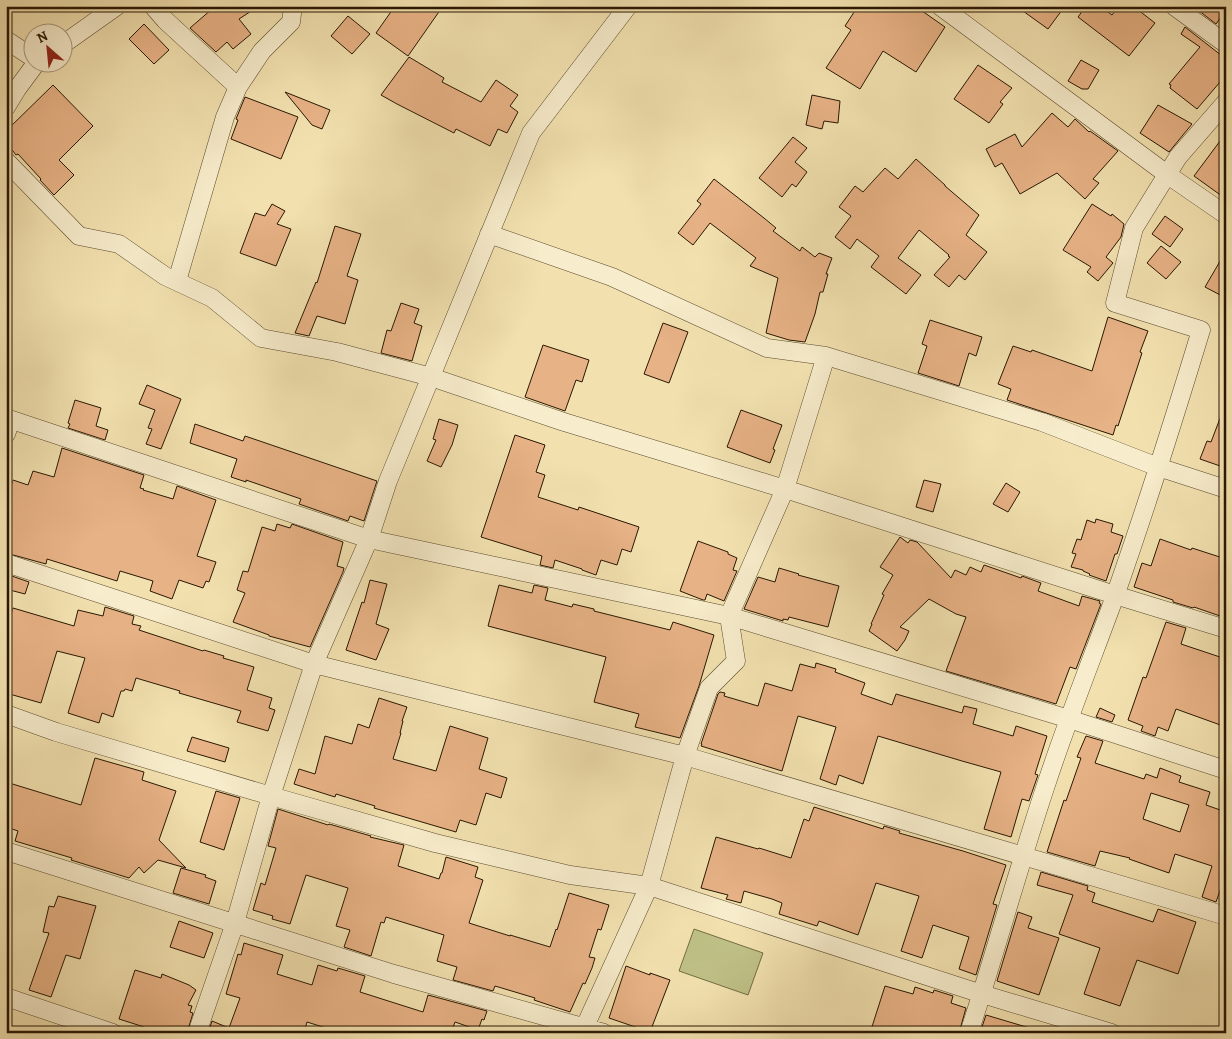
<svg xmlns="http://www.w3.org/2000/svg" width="1232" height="1039" viewBox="0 0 1232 1039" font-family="Alegreya,serif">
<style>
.green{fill:#bfc187;stroke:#746c44}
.building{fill:#e7b285;stroke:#291702;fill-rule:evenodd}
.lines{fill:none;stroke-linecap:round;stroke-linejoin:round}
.minor-casing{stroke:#5b4a2d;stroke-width:19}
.minor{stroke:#f7eccb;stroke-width:18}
</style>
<rect width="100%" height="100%" fill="#f2e1af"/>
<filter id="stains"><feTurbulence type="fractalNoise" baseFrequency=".004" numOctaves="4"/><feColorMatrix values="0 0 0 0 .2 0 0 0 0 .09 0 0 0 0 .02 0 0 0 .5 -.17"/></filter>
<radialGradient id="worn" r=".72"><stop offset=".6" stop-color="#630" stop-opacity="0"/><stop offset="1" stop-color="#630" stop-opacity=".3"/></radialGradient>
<path class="green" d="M694,929L763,953L748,995L679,971Z"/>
<path class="building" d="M219,6H259L239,19L251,34L233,49L227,42L216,52L190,28L212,9L213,10Z
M395,6H443L408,56L376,33Z
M858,6H915L945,27L916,72L883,51L860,89L826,68L851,30L845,26Z
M1016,6H1065L1048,29Z
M1086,6H1100L1112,15L1119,6H1133L1155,23L1129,56L1078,17Z
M1200,6H1226V10L1216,24L1198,10Z
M348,16L370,34L352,54L331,36Z
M144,24L169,50L154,64L129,39Z
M1185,27L1226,59V75L1197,109L1170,88L1171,85L1169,84L1200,47L1181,34Z
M409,57L444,78L442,82L481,102L496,80L518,95L510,106L518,112L507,133L498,129L490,146L456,129L454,133L397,104L381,95Z
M1081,60L1099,70L1088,89H1082L1068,81Z
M978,65L1012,88L1000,102L1003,104L989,123L954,99Z
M53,85L93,126L59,160L74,175L54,195L40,180L41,179L18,154L16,155L6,142V131Z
M285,92L330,110L322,129L312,125Z
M812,95L840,101L838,123L824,121L822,129L806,125Z
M245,97L298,117L281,159L231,139L238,120L236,119Z
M1158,105L1192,124L1169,152L1140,133Z
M1052,113L1068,127L1075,119L1089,132L1090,131L1118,151L1093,179L1099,183L1085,199L1057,173L1020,194L1002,163L995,167L986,149L1015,134L1022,147Z
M1226,133V199L1194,176Z
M793,137L807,148L795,162L807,172L796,187L792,184L782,197L759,178Z
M916,159L945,185V186L979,215L966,235L987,252L965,280L959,275L949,287L934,275L950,257L948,256L949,255L919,230L898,258L921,275L906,294L871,267L879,256L857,239L850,249L835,237L851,216L839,207L855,186L863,192L885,168L898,179Z
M714,179L764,218L776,228L773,231L800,251L802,247L815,257L819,253L832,258L826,274H828L823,292H820L815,314L805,342L789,340L766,333L778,278L750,266L756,258L710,223L693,245L678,233L701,204L697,201Z
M272,204L285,211L277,224L291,229L276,266L240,253L255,213L265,216Z
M1092,204L1111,216L1112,214L1124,224L1121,237L1106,257L1113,263L1098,281L1087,272L1091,267L1063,250Z
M1165,216L1183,229L1170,247L1152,234Z
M335,226L361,234L347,276L358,280L345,324L317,316L309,336L295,333L316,282L317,283Z
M1161,246L1181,262L1166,279L1147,263Z
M1226,251V298L1205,287Z
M401,303L419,309L414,323L422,326L412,361L381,353L387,330L391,331Z
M1108,317L1148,331L1140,352L1142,353L1118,426L1116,425L1113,435L1007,400L1011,389L998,384L1013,346L1031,352L1032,350L1092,371Z
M930,320L982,337L976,356L969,353L959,386L918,373L927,346L922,344Z
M663,323L688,332L669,383L644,374Z
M543,345L589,360L582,382L576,380L565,411L525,397Z
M147,385L181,399L161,449L146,444L152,429L148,428L155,410L139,404Z
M75,400L101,408L96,426L108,430L105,440L68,428L70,424L68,423Z
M1224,408H1226V468L1200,459L1207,441L1211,442Z
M741,410L782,425L773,449L775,450L770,463L727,447Z
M439,419L458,425L452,445L441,467L427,461L436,440L433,439Z
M195,424L243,441L245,436L377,481L364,521L350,516L348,521L299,504L301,499L246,480V482L231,477L237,459L190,443Z
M515,435L545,445L536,472L545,475L538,497L578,510L579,507L639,527L631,552L622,549L617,565L601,560L596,575L582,570V569L555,560L553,568L540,565L542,556L481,537Z
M62,448L144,475L140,488L144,489L143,490L173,499L177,486L216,500L197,556L216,562L209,582L206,581L203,588L179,580L172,599L150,591L153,581L120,571L117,581L47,559L46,564L6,553V502L13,480L28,485L33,471L54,477Z
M924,480L941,484L933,512L916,507Z
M1006,483L1020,492L1008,512L993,504Z
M1096,519L1113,524L1111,532L1123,536L1117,554H1115L1106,581L1089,575L1090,574L1083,571V570L1071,567L1076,554L1072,553L1077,539L1081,540L1087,520L1095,523Z
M277,524L290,528L292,524L343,542L337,566L344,568L343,572L310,647L269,636V635L233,622L245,593L237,590L243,571L248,572L262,527L275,531Z
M900,537L908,543L910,540L917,542L951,578L955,570L966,575L970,567L981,572L984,565L1021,578L1022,576L1041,583L1038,591L1079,606L1082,596L1100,601L1099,603L1101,604L1076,669L1070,667L1056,704L946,671L966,617L956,614L929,599L900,627L909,631L905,640L897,651L869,631L872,624H871L884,595L882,594L893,575L880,567Z
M1160,539L1191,550L1192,548L1226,559V618L1194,607L1193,608L1173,602V600L1134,587L1142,563L1151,566Z
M698,541L728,552V554L737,558L733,570L737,571L724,601L707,594L705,600H703L680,591Z
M779,568L799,574L798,575L839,586L828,627L789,617L788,620L783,619V621L744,609L758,577L775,582Z
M6,574L29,582L25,594L6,589Z
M370,580L387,584L376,624L389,629L376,660L346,650L362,602L364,603Z
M499,585L532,593L534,585L548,588L545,600L572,607L573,604L594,609V611L670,630L673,622L714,635L699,686L680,738L635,727L639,714L594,702L606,657L488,626Z
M105,607L134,616L132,624L141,626L139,630L203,651L204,650L224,656L223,658L254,667L247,690L272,698L269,708L275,710L268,731L237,722L241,711L179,693L180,691L136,678L132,691L125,689L124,691H121L113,717L102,713L99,723L68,713L85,658L57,651L41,703L6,693V631L13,608L74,626L78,610L103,616Z
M1166,622L1186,628L1181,644L1226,659V727L1176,709L1168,731L1158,727L1155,736L1141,731L1143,726L1128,720L1143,677L1146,678Z
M816,663L836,669L835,672L865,683L861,694L892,705L896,694L962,713L964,706L977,709L973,724L1013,736L1016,726L1047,736L1035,774L1038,775L1029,801L1022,799L1011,837L984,829L1001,772L962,761L878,736L863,784L839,775L836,785L820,779L836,727L798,716L782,771L701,746L702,744H701L718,694L720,692L725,693L724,696L758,706L765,683L792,691L800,664L815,668Z
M379,698L407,707L402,721H403L400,733H401L393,759L436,771L450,726L488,738L479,769L507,778L501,798L486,793L476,825L460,820L456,832L374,808L375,806L336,794L335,797L294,784L299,769L315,774L325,736L352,744L358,724L369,728Z
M1100,708L1115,715L1112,722L1096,717Z
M1086,736L1103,741L1095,763L1144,779L1146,774L1157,778L1160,768L1181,776L1179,782L1210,792L1206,805L1226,812V827L1223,834L1226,835V874L1216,902L1202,897L1212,866L1175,854L1169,873L1129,859L1130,858L1100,851L1095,866L1047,852L1064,800L1066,801L1081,758L1077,757ZM1151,793L1189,805L1180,832L1143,819Z
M192,737L229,748L225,762L187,751Z
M95,758L144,772L142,780L176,791L159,840L186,868L158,860L144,873L139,867L129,878L71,860L72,858L15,841L18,831L6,827V782L81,805Z
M216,791L240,798L224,850L200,842Z
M814,807L883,829L884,826L900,831L899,833L963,851L1006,865L993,904L997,905L976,975L959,969L969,937L933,925L922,958L901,951L919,896L876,883L858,935L819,921L817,926L779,914L782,903L772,899L744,891L741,903L726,899L728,895L701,888L716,837L758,849L759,848L791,858L804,819L809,821Z
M278,809L328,825L329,824L371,836L370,837L404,845L398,866L439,879L441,873H442L446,857L478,867L475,877L483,880L469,923L510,936V935L550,947L556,929L557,930L569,893L609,905L601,930L598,929L589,957L595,958L592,968L585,984L583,983L570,1012L534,1000L535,998L495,986L493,991L453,980L457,967L437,961L444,935L386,917L384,923L381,922L371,956L344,947L350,930L336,926L348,888L306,875L290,924L272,919L273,916L253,910L261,883L265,885L276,848L268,846Z
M181,868L206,875L205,877L216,881L209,904L173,893Z
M1041,872L1088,886L1087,890L1095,893L1092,902L1153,922L1158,909L1196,922L1178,974L1137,960L1120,1006L1084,994L1100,948L1059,934L1073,895L1037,885Z
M58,896L96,906L80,959L66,955L51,997L29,990L49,933L43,932L49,906L54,907Z
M1018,912L1032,917L1028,928L1059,938L1039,995L997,981Z
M179,921L213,933L204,958L170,947Z
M244,943L283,955L277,974L312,985L318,965L337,971L338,968L365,976L360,992L423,1012L428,995L487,1011L484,1020L482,1019L478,1030L455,1022L451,1033H342L307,1022L304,1033H208L212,1021L229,1028L240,998L226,994L238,954L241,955Z
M626,966L650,975V973L670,980L650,1032L609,1018Z
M135,970L161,978L162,974L189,985L196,990L188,1005L192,1006L190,1012L193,1013L187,1033H163L119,1019Z
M885,986L913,994L915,987L933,993L934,990L953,996L951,1003L966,1008L959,1033H870Z
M986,1015L1033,1029V1033H980Z"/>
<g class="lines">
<g class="minor-casing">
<path id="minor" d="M153,6L165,20L238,87
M940,6L1168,175L1226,215
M1174,6L1226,44
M6,40L32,57
M62,45L117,6
M6,107L17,89L37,62
M6,161L79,236L119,244L165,276L212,298L261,338L337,352L431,377L564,422L785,489L1115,595L1226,629
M489,234L612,277L767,348L826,356L1042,422L1158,467L1226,489
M177,281L225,117L238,87L262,51L291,22L293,6
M6,418L369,539L729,616L1069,719L1226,770
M6,434L11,420
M6,563L314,664L685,756L1226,916
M6,714L56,732L271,796L435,843L570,875L649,886L982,994L1112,1033
M6,851L394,974L604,1033
M6,997L113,1033
M197,1033L235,923L271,796L314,664L369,539L388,481L531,133L628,6
M582,1033L649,886L685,756L709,688L736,661L729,616L785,489L826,356
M969,1033C997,948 1020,861 1049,776C1069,716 1093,656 1115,596C1146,508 1174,419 1201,330L1115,303L1134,228L1178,157L1226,102"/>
</g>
<use href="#minor" class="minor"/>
</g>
<rect width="1232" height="1039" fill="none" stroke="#f2e1af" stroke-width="25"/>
<rect x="8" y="8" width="1217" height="1024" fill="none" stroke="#291702" stroke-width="2.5"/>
<rect x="12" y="12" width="1207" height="1014" fill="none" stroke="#291702"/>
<g transform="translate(48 48) rotate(333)"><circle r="24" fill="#f7eccb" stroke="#a5977b"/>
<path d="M0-4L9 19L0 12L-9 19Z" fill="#8f2418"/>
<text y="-8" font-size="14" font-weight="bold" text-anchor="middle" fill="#291702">N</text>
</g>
<rect width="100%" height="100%" filter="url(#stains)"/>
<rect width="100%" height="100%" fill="url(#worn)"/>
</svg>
